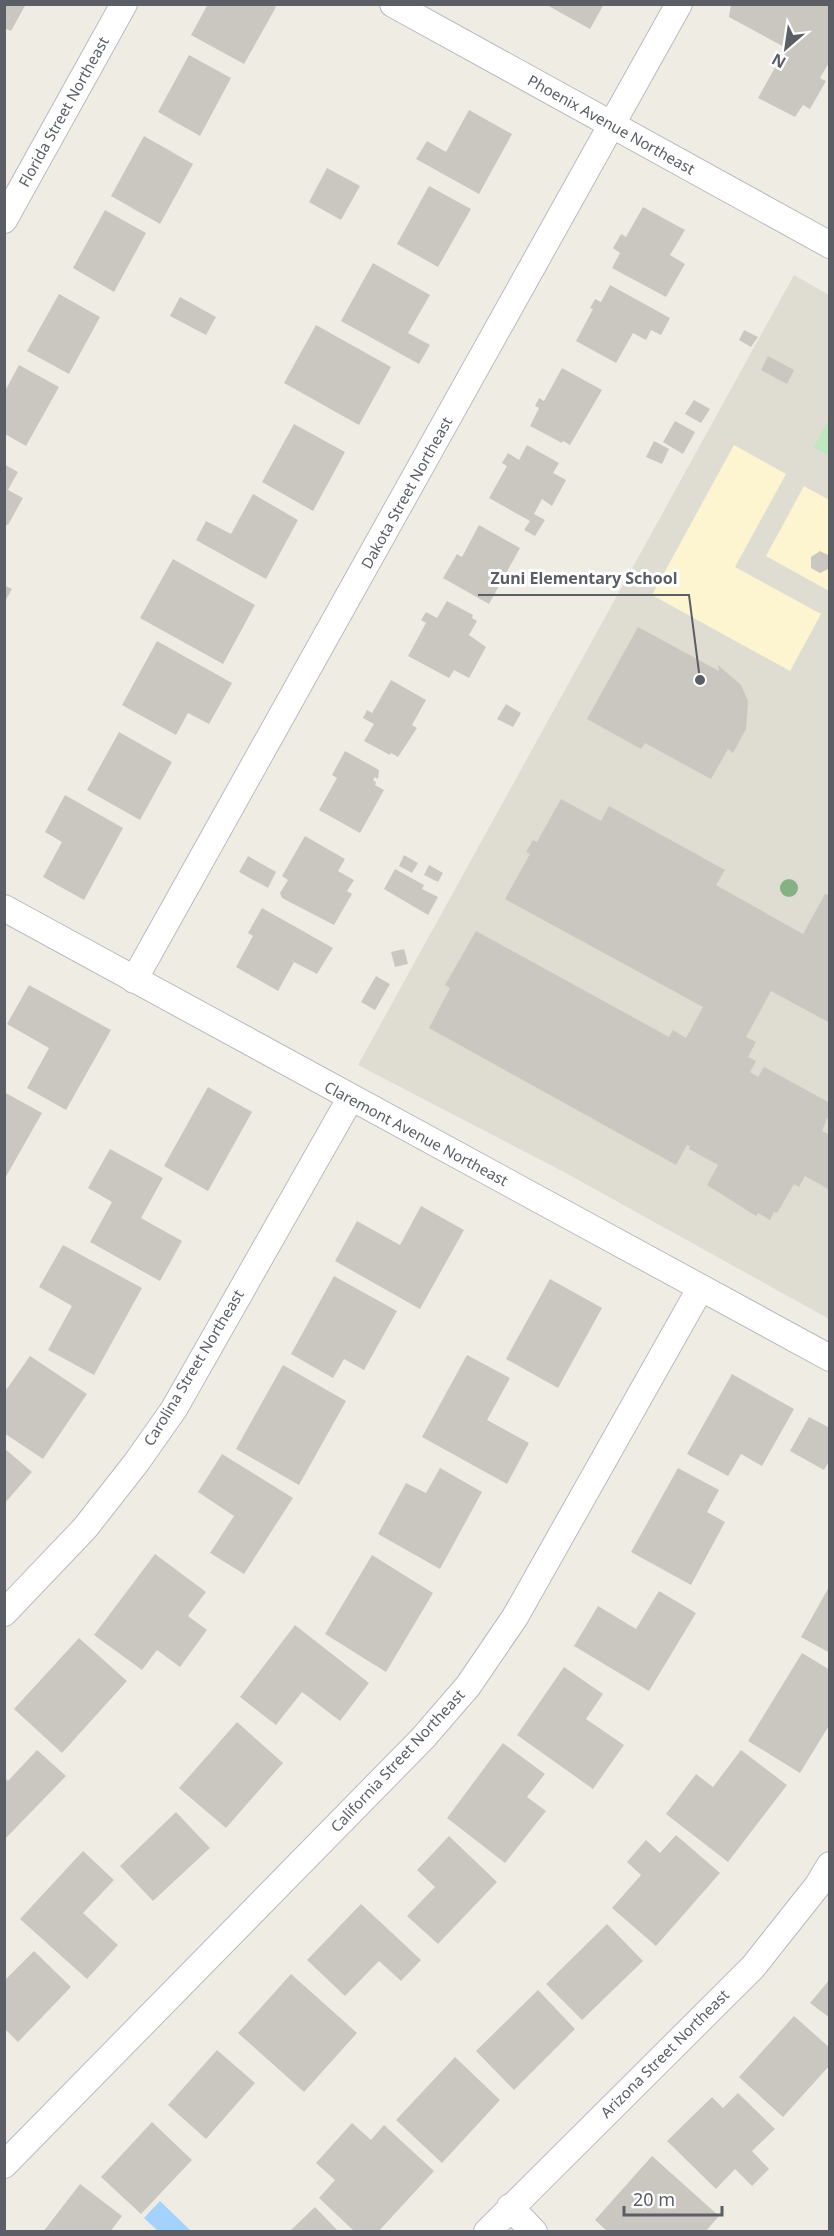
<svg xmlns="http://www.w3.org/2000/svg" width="834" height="2236" viewBox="0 0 834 2236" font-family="'Noto Sans',sans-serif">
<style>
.education{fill:#dfdcd2}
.green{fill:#bde9bf}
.sand{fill:#fdf5d0}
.water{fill:#a3d2ff}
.building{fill:#cac7c0}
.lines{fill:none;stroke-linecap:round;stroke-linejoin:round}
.minor-casing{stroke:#b8bbc0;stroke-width:28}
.minor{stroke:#fff;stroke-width:26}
.tree{fill:#84b283}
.labels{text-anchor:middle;stroke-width:6;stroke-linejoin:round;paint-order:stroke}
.street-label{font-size:15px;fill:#5b5f65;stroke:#fff}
.leader{fill:none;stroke:#5b5f65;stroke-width:2}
.callout-dot{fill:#5b5f65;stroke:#fff;stroke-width:2}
.callout-label{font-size:16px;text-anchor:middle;font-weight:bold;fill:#5b5f65;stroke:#fff;stroke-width:6;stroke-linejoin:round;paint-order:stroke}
</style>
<rect width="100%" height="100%" fill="#efede3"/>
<path class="education" d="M794,275L829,295V1319L564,1172L358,1065Z"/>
<path class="green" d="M829,419V456L814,447Z"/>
<path class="sand" d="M734,445L786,474L735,567L821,614L790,671L652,595Z
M804,486L829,500V591L766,556Z"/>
<path class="water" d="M160,2201L191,2231H158L144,2218Z"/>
<path class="building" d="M4,4H26L11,31L4,28Z
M208,4H271L276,7L244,64L191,35Z
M545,4H604L590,29Z
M731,4L830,6V61L820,78L826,81L810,109L803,105L795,117L758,98L786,48L729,17Z
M189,55L231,78L200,136L158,112Z
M469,110L512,134L479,194L416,159L427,141L446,152Z
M144,136L193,164L160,224L111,196Z
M327,168L360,186L341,220L309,202Z
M429,186L471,209L438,267L397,244Z
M643,207L685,230L670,255L685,264L666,297L612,268L620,253L613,248L621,234L626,237Z
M105,210L146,233L114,292L73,268Z
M373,263L430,295L408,333L430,345L419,364L341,321Z
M610,285L670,318L661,335L651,330L646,340L633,333L616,363L576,341L593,309L590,308L595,299L601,302Z
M59,294L100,317L69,374L27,351Z
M180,297L216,317L206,335L170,316Z
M316,325L391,367L359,425L284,383Z
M744,330L758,337L751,347L739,340Z
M768,356L794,370L787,384L761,370Z
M19,365L59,387L26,446L5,434V391Z
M562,368L602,390L570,445L563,441L562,443L530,426L539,408L535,406L539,398L544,401Z
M694,400L710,409L701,423L685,414Z
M675,421L695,432L683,454L663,442Z
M294,424L345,452L313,511L262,482Z
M654,441L669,449L662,464L646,457Z
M527,445L559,463L553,473L566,480L552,506L542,499L534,514L545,520L535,536L524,530L530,521L489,498L507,466L502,463L508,453L519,460Z
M4,464L18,472L8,490L23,498L8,525L4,524Z
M253,494L298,520L266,579L196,540L206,521L231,534Z
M479,525L520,548L489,604L443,578L457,554L462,557Z
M820,551L830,556V568L820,573L811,568V557Z
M173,559L255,605L223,664L140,618Z
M4,585L12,589L4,603Z
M447,601L473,615L472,618L477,621L469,635L486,647L469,678L454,670L449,678L408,656L426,623L421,620L426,612L437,618Z
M638,627L719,671L718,665L741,685L748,701L746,729L733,753L728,749L711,779L645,743L641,749L587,719Z
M157,641L232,683L209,724L188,713L176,735L122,705Z
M391,680L426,700L412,725L417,728L398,757L391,753L390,755L364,741L374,724L363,718L367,710L372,713Z
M506,704L521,713L513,727L497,719Z
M119,732L172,762L140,820L87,790Z
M345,751L379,770L378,779L375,777L373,780L376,782L375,785L384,790L360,833L319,810L337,778L332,775Z
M65,795L123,828L84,900L43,877L62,842L45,832Z
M561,799L601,821L609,806L725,870L716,885L803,934L825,894L830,896V1023L771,991L746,1037L756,1042L748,1057L756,1061L750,1072L758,1077L764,1067L830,1103V1120L827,1118L822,1131L830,1135V1190L805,1176L799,1187L794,1184L777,1213L774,1212L770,1220L758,1213L756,1216L707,1185L718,1165L689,1149L690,1146L687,1145L676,1165L429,1028L450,988L445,985L476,931L669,1037L673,1030L686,1038L703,1007L505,899L530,854L526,852L533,840L537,842Z
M305,836L345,859L338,871L354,880L347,891L352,894L334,925L282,898L280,893L288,880L282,876Z
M404,855L418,863L412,873L399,866Z
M248,856L276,872L268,888L239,872Z
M429,865L443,873L438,882L424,875Z
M395,869L424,885L422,889L438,897L428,915L384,889Z
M262,908L333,948L317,974L294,962L278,991L236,967L253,936L248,933Z
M404,949L408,964L395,967L391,952Z
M376,976L390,984L375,1010L361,1002Z
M29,985L111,1030L66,1110L27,1088L49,1048L7,1024Z
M208,1087L252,1112L208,1191L164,1166Z
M4,1092L42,1113L4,1180Z
M110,1149L163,1178L141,1218L182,1241L160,1281L90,1242L112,1202L88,1188Z
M421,1206L464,1230L420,1309L335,1261L357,1221L400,1245Z
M63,1245L142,1288L94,1375L48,1350L72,1306L39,1287Z
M334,1276L397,1311L364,1370L344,1359L333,1378L291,1354Z
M550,1279L602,1308L558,1388L506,1359Z
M467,1355L510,1378L487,1420L529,1443L507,1484L422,1437Z
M30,1356L87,1394L43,1459L4,1433V1393Z
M283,1365L346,1401L299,1485L236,1449Z
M732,1374L794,1409L762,1466L741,1454L728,1476L687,1454Z
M809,1417L830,1428V1460L824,1470L790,1451Z
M4,1448L32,1472L4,1504Z
M222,1454L293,1498L244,1574L210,1553L234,1516L198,1492Z
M440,1468L482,1492L440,1569L378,1534L406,1483L426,1493Z
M678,1468L719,1490L707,1512L725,1522L691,1585L631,1552Z
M155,1554L206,1592L188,1616L207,1630L180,1667L157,1650L142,1670L94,1635Z
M372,1555L433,1593L386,1672L325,1634Z
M830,1585V1653L801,1637Z
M659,1591L696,1613L649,1691L574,1646L598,1606L636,1629Z
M295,1625L369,1683L340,1721L302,1692L276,1725L240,1697Z
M79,1638L127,1681L62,1753L14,1709Z
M802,1653L830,1670V1724L800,1773L748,1741Z
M564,1667L603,1694L586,1719L624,1745L593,1789L517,1735Z
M237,1722L283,1763L226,1828L179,1788Z
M503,1743L545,1774L527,1797L546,1811L505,1863L447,1818Z
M37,1750L66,1776L4,1840V1777L8,1781Z
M741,1750L787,1785L728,1862L666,1814L696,1774L713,1787Z
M176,1812L210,1848L153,1901L120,1866Z
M676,1835L720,1873L656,1946L612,1908L641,1875L627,1862L646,1840L660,1853Z
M449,1836L497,1882L438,1944L407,1916L435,1887L417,1870Z
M83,1851L114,1880L83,1913L118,1945L87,1979L20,1919Z
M361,1904L421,1960L401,1981L379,1961L345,1996L307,1960Z
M607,1924L643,1961L582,2020L546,1984Z
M34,1951L71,1987L18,2042L4,2028V1981Z
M291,1974L357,2033L304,2092L238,2033Z
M830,1979V2018L810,2003Z
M538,1990L575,2029L514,2090L476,2051Z
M794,2016L830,2048V2065L783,2117L739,2077Z
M217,2050L255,2083L206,2139L168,2105Z
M455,2057L500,2100L442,2163L396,2120Z
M738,2093L775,2129L752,2151L769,2169L752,2186L735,2169L716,2189L667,2141L712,2097L723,2108Z
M152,2122L192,2160L141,2214L101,2177Z
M352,2123L371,2140L384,2125L434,2171L378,2232H355L319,2198L335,2180L316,2163Z
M652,2156L719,2216L705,2232H608L595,2220Z
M80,2184L122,2216L110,2232H43Z
M315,2207L339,2232H289Z"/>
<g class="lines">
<g class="minor-casing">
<path id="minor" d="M393,4L830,245
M4,220L124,4
M4,908L830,1358
M134,980L679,4
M4,1613L85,1528L136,1463L174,1409L350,1099
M4,2165L423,1738L468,1686L515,1617L700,1289
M510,2207L534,2232
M487,2232L753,1967L818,1885L830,1865"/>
</g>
<use href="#minor" class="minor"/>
</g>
<circle class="tree" cx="789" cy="888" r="9"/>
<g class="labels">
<g class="street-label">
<text transform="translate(64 112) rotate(-61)" y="5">Florida Street Northeast</text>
<text transform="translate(611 125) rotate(29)" y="5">Phoenix Avenue Northeast</text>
<text transform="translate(407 493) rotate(-61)" y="5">Dakota Street Northeast</text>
<text transform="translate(416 1134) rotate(28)" y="5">Claremont Avenue Northeast</text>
<text transform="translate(194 1368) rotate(-59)" y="5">Carolina Street Northeast</text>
<text transform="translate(398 1761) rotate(-47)" y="5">California Street Northeast</text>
<text transform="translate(665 2054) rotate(-45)" y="5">Arizona Street Northeast</text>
</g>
</g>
<path class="leader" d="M700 680L689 595H478"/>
<circle class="callout-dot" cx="700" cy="680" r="6"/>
<g class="callout-label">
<text x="584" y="584">Zuni Elementary School</text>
</g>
<rect width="834" height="2236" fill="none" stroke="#5b5f65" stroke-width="12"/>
<g transform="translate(786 48) rotate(209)" stroke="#ffffff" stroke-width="4.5" paint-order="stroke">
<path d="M0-4.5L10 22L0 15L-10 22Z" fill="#5b5f65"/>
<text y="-9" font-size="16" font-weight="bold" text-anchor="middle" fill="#5b5f65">N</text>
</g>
<path d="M624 2206v9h98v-9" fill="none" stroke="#5b5f65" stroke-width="3"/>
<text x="633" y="2206" font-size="18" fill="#5b5f65" stroke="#ffffff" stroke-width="4.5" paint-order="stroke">20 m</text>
</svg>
